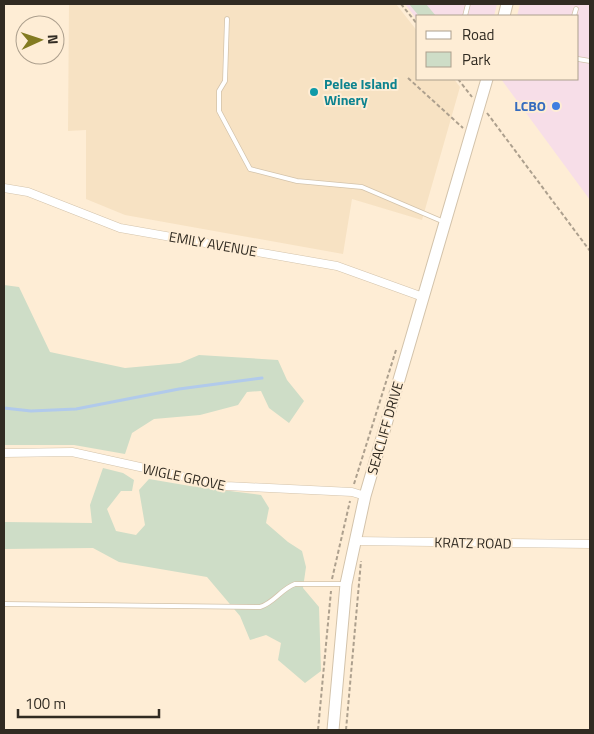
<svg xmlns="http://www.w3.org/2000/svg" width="594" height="734" viewBox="0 0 594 734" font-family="'Titillium Web',sans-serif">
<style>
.commercial{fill:#f7dee8}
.built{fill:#f7e2c3}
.green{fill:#ceddc7}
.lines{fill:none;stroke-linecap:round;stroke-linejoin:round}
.stream{stroke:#b1caeb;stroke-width:3}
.service-casing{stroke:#d3c3ab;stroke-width:5.5}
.minor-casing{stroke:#d3c3ab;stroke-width:9}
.secondary-casing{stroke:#d3c3ab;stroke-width:13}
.path{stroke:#ada08e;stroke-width:2;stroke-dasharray:4 2.5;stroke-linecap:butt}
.service{stroke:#fff;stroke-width:4}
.minor{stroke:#fff;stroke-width:8}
.secondary{stroke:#fff;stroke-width:11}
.culture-dot{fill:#0f9aa8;stroke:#feedd5;stroke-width:2}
.shop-dot{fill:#3f7fe0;stroke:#feedd5;stroke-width:2}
.labels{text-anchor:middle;stroke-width:4;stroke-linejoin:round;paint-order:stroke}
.culture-label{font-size:14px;font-weight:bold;fill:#0d838f;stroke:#feedd5;text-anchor:start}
.shop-label{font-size:14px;font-weight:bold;fill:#366cbe;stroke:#feedd5;text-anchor:end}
.street-label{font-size:14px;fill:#312b22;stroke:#feedd5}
</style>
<rect width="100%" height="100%" fill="#feedd5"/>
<path class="commercial" d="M405,4H497L494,16H418V21Z
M520,4H590V200L501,79H578V16H517Z"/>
<path class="built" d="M69,4H396L418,32V79H454L460,87L422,220L352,199L343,254L125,215L86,199V130L68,131Z"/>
<path class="green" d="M409,4H426L436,16H419Z
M4,285L19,287L50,352L125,368L180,363L199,355L278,360L287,380L304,401L289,423L269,408L261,391L247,392L238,405L200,415L154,419L132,433L125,454L74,445H4Z
M103,468L123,473L134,480L132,491H121L107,509L116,531L136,535L145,525L139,490L149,479L190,486L261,495L269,508L266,523L288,542L302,551L306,567L303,588L319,607L321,671L305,683L278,660L281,643L266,635L250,640L240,616L207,577L119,562L93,548L4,549V522L92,523L90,505Z"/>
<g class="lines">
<path class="stream" d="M4,408L31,411L76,409L179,389L262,378"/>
<g class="service-casing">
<path id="service" d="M465,16L468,4
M574,16L576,9
M227,19L225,81L219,91V111L250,169L297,181L362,187L444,222
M578,59L590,61
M4,604L260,607C274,603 281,589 295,584H344"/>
</g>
<g class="minor-casing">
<path id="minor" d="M4,188L28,192L120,228L337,266L423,297
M4,453L72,452L226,486L352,492L365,496
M355,541L590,544"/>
</g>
<g class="secondary-casing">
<path id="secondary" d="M504,16L507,4
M333,730L346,584L365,496L487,79"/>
</g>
<path class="path" d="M401,4L418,25
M408,78L463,128
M458,79L472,97
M487,113L590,251
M354,484L396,350
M332,579L350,501
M318,730L331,591
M346,730L361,561"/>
<use href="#service" class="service"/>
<use href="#minor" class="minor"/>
<use href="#secondary" class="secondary"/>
</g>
<circle class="culture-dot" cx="314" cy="92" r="5"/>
<circle class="shop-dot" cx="556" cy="106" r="5"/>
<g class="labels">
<g class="culture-label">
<text x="324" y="89">Pelee Island<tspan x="324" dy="16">Winery</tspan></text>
</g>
<g class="shop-label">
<text x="546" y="111">LCBO</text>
</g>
<g class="street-label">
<text transform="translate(213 244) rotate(10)" y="5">EMILY AVENUE</text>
<text transform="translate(385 428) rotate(-74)" y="5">SEACLIFF DRIVE</text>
<text transform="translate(184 477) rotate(12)" y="5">WIGLE GROVE</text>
<text transform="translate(473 543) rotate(1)" y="5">KRATZ ROAD</text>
</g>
</g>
<rect width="594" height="734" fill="none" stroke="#312b22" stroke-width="10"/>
<rect x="416" y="15" width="162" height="65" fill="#feedd5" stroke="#ac9f8d"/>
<rect x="426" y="31" width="25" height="8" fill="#ffffff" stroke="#ac9f8d"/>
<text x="462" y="40" font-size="15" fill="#312b22">Road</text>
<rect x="426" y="52" width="25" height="15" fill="#ceddc7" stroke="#ac9f8d"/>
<text x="462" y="65" font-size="15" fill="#312b22">Park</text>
<g transform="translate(40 40) rotate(87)"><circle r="24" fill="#feedd5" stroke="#ac9f8d"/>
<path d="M0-4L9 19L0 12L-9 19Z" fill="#837b21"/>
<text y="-8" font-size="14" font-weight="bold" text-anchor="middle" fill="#312b22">N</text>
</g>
<path d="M18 709v8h141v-8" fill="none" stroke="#312b22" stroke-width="2.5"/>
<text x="25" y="709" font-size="15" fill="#312b22" stroke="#feedd5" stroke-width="4" paint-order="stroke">100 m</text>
</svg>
